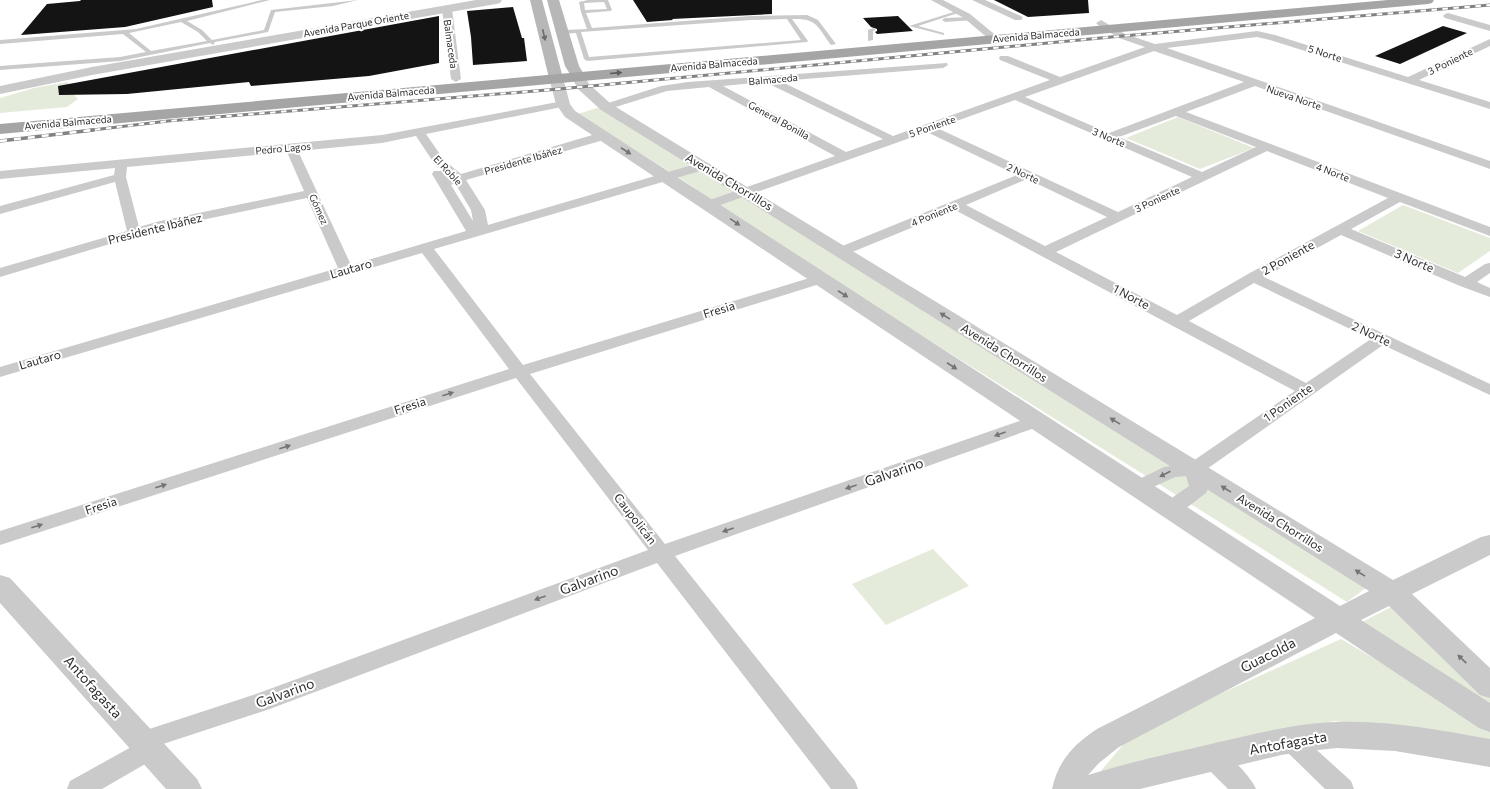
<svg xmlns="http://www.w3.org/2000/svg" width="1490" height="789" viewBox="0 0 1490 789" font-family="Commissioner,sans-serif">
<style>
.green{fill:#e4ebdb}
.building{fill:#141414}
.lines{fill:none;stroke-linecap:round;stroke-linejoin:round}
.service{fill:#cacaca;fill-rule:evenodd}
.minor{fill:#cacaca;fill-rule:evenodd}
.tertiary{fill:#cacaca;fill-rule:evenodd}
.secondary{fill:#b7b7b7;fill-rule:evenodd}
.primary{fill:#a5a5a5;fill-rule:evenodd}
.rail-far1-casing{stroke:#828282;stroke-width:3}
.rail-casing{stroke:#828282;stroke-width:3.5}
.rail-far1{stroke:#fff;stroke-width:2;stroke-dasharray:5.5;stroke-linecap:butt}
.rail{stroke:#fff;stroke-width:2.5;stroke-dasharray:7;stroke-linecap:butt}
.oneway{fill:#6b6b6b}
.oneway2{fill:#5d5d5d}
.oneway3{fill:#747474}
.labels{text-anchor:middle;stroke-width:4;stroke-linejoin:round;paint-order:stroke}
.far-street-label{font-size:10px;fill:#2d2d2d;stroke:#fff}
.street-label{font-size:12px;fill:#2d2d2d;stroke:#fff}
.near-street-label{font-size:14px;fill:#2d2d2d;stroke:#fff}
</style>
<rect width="100%" height="100%" fill="#fff"/>
<path class="green" d="M68,82L72,92L78,99L67,107L0,113V98L34,88Z
M600,107L1367,587L1347,602L889,315L702,194L686,182L578,114Z
M1178,117L1254,148L1200,169L1126,138Z
M1403,205L1490,238V251L1458,273L1358,231Z
M933,549L969,586L886,625L852,584Z
M1397,604L1490,696V711L1358,624Z
M1341,639L1490,727V742L1436,733L1334,721L1100,772L1132,734Z"/>
<path class="building" d="M81,0H212L213,7L125,27L21,35L47,4L80,1Z
M633,0H772V14L672,19L673,20L647,22Z
M994,0H1088L1089,13L1028,17Z
M513,7L522,38H524L527,61L473,65L471,37L467,11Z
M439,16V63L369,76L251,86L249,82L127,94L59,95L58,86Z
M898,16L913,31L877,34L875,32L877,31V29L871,27L863,18Z
M1443,26L1467,33L1400,64L1375,56Z"/>
<g class="lines">
<path class="service" d="M262,0H270L187,21L202,30L212,40L264,30L271,10L358,0L333,6L275,12L268,32L215,42L213,45L210,43L120,61L0,70V66L120,57L146,52L123,34L0,44V40L136,29ZM181,22L198,32L207,41L151,51L129,33Z
M588,0H608L612,10L610,11L586,13L592,28L751,16L807,15L818,20L836,44L831,45C817,26 817,18 792,19L808,41L807,42L587,61L584,59L576,33L562,34L559,32L562,30L587,29L581,12L579,2ZM604,2L607,9L585,10L584,3ZM787,19L801,40L589,57L581,32L751,20Z
M957,11L961,12L918,26L944,33V35L909,26Z
M972,17L975,19L974,20L945,22L942,20L945,18Z
M873,28L876,30L873,31V40L868,41V30Z"/>
<path class="minor" d="M931,0H943L970,14L999,38L994,41L990,40L964,18Z
M972,0H985L1021,16L1023,18L1021,20H1015Z
M447,6L452,9L461,79L456,82L451,79L442,9Z
M1448,13L1490,25V31L1445,18L1443,16L1445,14Z
M1101,20L1125,34L1155,44L1257,31L1275,35L1408,77L1490,39V46L1419,80L1490,102V109L1270,40L1257,37L1167,48L1490,161V169L1255,86L1186,112L1490,227V236L1400,202L1351,229L1465,277L1485,264L1490,263V273L1477,282L1490,288V297L1460,286L1341,235L1264,277L1490,384V395L1383,345L1204,471L1208,488L1206,493C1194,501 1179,518 1163,514L1160,509L1163,504L1189,486L1186,476L1175,477L1138,494L1131,493L1129,488L1131,483L1164,467L1190,463L1295,391L955,210L845,255L840,256L835,255L833,252L835,249L1017,175L927,132L709,209L704,208L702,205L704,202L835,156L709,87L667,91L606,110L602,109L600,107L602,105L661,86L688,82L947,63L948,65L943,68L780,81L893,136L1050,80L1000,60L999,58L1000,56H1008L1060,77L1145,47L1119,38L1098,25L1096,23ZM1154,51L1244,82L1109,133L1025,97ZM765,82L883,139L846,152L723,86ZM1015,100L1192,177L1118,212L937,128ZM1176,116L1256,147L1202,172L1119,137ZM1267,151L1388,198L1248,274L1177,315L1056,252ZM1027,179L1107,217L1045,246L966,205ZM1254,283L1371,339L1306,383L1189,321Z
M563,101L567,102L569,104L567,106L426,134L444,160L461,174L599,133H607L609,136L607,139L466,180L485,210L488,225L699,163H707L709,166L707,169L434,249L523,365L816,276L821,275L826,276L828,279L826,282L530,374L665,544L1031,417L1037,415L1043,417L1046,421L1043,425L675,556L855,781L858,789H831L657,563L267,710L160,745L162,749L159,756L102,789H67L70,781L133,746L130,741L134,734L256,694L648,550L516,378L0,545V531L509,369L422,253L0,377V367L338,268L307,198L163,228L0,277V268L127,231L115,182L0,214V206L114,175L115,168L0,179V171L382,135ZM416,136L436,166L442,171H434L432,174L466,231L351,265L298,151L382,143ZM287,152L304,191L160,221L139,227L126,177L127,167ZM443,172L449,177L447,178ZM455,183L471,210L473,221L451,185Z
M1290,730L1298,733L1351,781L1354,789H1325L1282,747L1278,740L1282,733Z
M1213,746C1227,752 1250,775 1256,789H1228L1204,765L1201,757L1204,749Z"/>
<path class="tertiary" d="M476,0H502L500,3L496,4L92,75L0,94V86L92,67Z
M578,72L583,73L589,84L611,104L1393,580L1481,537L1490,535V555L1412,594L1490,668V698L1480,695L1389,606L1361,620L1490,703V732L1479,728L1336,633L1119,747L1099,763L1088,775C1130,762 1172,753 1215,743C1255,734 1295,723 1337,722C1388,720 1439,730 1490,739V767L1395,751L1337,748L1309,751L1281,755L1140,789H1052C1058,761 1074,744 1097,729L1315,618L565,117L556,104L549,78L551,75L556,74L561,75L563,78L570,104L575,111L1340,606L1369,591L740,196L601,110L578,89L571,76L573,73Z
M0,575L10,578L197,779L202,789H166L0,603Z"/>
<path class="secondary" d="M530,0H542L563,78L561,81L556,82L551,81L549,78Z
M547,0H559L579,66L585,76L583,79L578,80L573,79L565,66Z"/>
<path class="primary" d="M1388,0H1434L1432,3L1428,4L0,134V124Z"/>
<g class="rail-far1-casing">
<path id="rail-far1" d="M84,131L168,121L559,89L1122,36L1490,5"/>
</g>
<g class="rail-casing">
<path id="rail" d="M0,141L93,130"/>
</g>
<use href="#rail-far1" class="rail-far1"/>
<use href="#rail" class="rail"/>
</g>
<defs><path id="oneway-solid" d="M-6-.8H1V-3.2L6.5 0L1 3.2V.8H-6Z"/></defs>
<use class="oneway" href="#oneway-solid" transform="translate(544 35) rotate(77)"/>
<use class="oneway2" href="#oneway-solid" transform="translate(616 73) rotate(-5)"/>
<g class="oneway3">
<use href="#oneway-solid" transform="translate(626 151) rotate(33)"/>
<use href="#oneway-solid" transform="translate(735 222) rotate(34)"/>
<use href="#oneway-solid" transform="translate(843 294) rotate(33)"/>
<use href="#oneway-solid" transform="translate(945 316) rotate(-148)"/>
<use href="#oneway-solid" transform="translate(952 366) rotate(33)"/>
<use href="#oneway-solid" transform="translate(448 394) rotate(-18)"/>
<use href="#oneway-solid" transform="translate(1115 421) rotate(-148)"/>
<use href="#oneway-solid" transform="translate(1000 434) rotate(160)"/>
<use href="#oneway-solid" transform="translate(285 447) rotate(-18)"/>
<use href="#oneway-solid" transform="translate(1165 474) rotate(153)"/>
<use href="#oneway-solid" transform="translate(161 486) rotate(-18)"/>
<use href="#oneway-solid" transform="translate(851 487) rotate(161)"/>
<use href="#oneway-solid" transform="translate(1226 489) rotate(-148)"/>
<use href="#oneway-solid" transform="translate(37 526) rotate(-18)"/>
<use href="#oneway-solid" transform="translate(728 530) rotate(161)"/>
<use href="#oneway-solid" transform="translate(1360 573) rotate(-148)"/>
<use href="#oneway-solid" transform="translate(540 598) rotate(160)"/>
<use href="#oneway-solid" transform="translate(1462 659) rotate(-136)"/>
</g>
<g class="labels">
<g class="far-street-label">
<text transform="translate(356 24) rotate(-10)" y="4">Avenida Parque Oriente</text>
<text transform="translate(1036 35) rotate(-5)" y="4">Avenida Balmaceda</text>
<text transform="translate(451 44) rotate(82)" y="4">Balmaceda</text>
<text transform="translate(1325 53) rotate(18)" y="4">5 Norte</text>
<text transform="translate(1450 61) rotate(-26)" y="4">3 Poniente</text>
<text transform="translate(714 64) rotate(-5)" y="4">Avenida Balmaceda</text>
<text transform="translate(773 79) rotate(-5)" y="4">Balmaceda</text>
<text transform="translate(391 93) rotate(-5)" y="4">Avenida Balmaceda</text>
<text transform="translate(1294 97) rotate(19)" y="4">Nueva Norte</text>
<text transform="translate(779 120) rotate(29)" y="4">General Bonilla</text>
<text transform="translate(68 122) rotate(-5)" y="4">Avenida Balmaceda</text>
<text transform="translate(932 126) rotate(-19)" y="4">5 Poniente</text>
<text transform="translate(1109 137) rotate(23)" y="4">3 Norte</text>
<text transform="translate(283 148) rotate(-5)" y="4">Pedro Lagos</text>
<text transform="translate(523 160) rotate(-16)" y="4">Presidente Ibáñez</text>
<text transform="translate(448 170) rotate(47)" y="4">El Roble</text>
<text transform="translate(1333 172) rotate(21)" y="4">4 Norte</text>
<text transform="translate(1023 173) rotate(25)" y="4">2 Norte</text>
<text transform="translate(1157 199) rotate(-25)" y="4">3 Poniente</text>
<text transform="translate(319 209) rotate(66)" y="4">Gómez</text>
<text transform="translate(934 214) rotate(-22)" y="4">4 Poniente</text>
</g>
<g class="street-label">
<text transform="translate(729 182) rotate(31)" y="4">Avenida Chorrillos</text>
<text transform="translate(155 229) rotate(-14)" y="4">Presidente Ibáñez</text>
<text transform="translate(1288 258) rotate(-29)" y="4">2 Poniente</text>
<text transform="translate(1414 261) rotate(23)" y="4">3 Norte</text>
<text transform="translate(351 269) rotate(-16)" y="4">Lautaro</text>
<text transform="translate(1131 297) rotate(28)" y="4">1 Norte</text>
<text transform="translate(719 310) rotate(-17)" y="4">Fresia</text>
<text transform="translate(1371 334) rotate(25)" y="4">2 Norte</text>
<text transform="translate(1004 353) rotate(32)" y="4">Avenida Chorrillos</text>
<text transform="translate(40 360) rotate(-16)" y="4">Lautaro</text>
<text transform="translate(1288 403) rotate(-35)" y="4">1 Poniente</text>
<text transform="translate(410 406) rotate(-18)" y="4">Fresia</text>
<text transform="translate(101 506) rotate(-18)" y="4">Fresia</text>
<text transform="translate(635 519) rotate(52)" y="4">Caupolicán</text>
<text transform="translate(1280 523) rotate(32)" y="4">Avenida Chorrillos</text>
</g>
<g class="near-street-label">
<text transform="translate(894 472) rotate(-19)" y="5">Galvarino</text>
<text transform="translate(589 580) rotate(-20)" y="5">Galvarino</text>
<text transform="translate(1268 655) rotate(-27)" y="5">Guacolda</text>
<text transform="translate(93 687) rotate(48)" y="5">Antofagasta</text>
<text transform="translate(285 693) rotate(-20)" y="5">Galvarino</text>
<text transform="translate(1288 743) rotate(-10)" y="5">Antofagasta</text>
</g>
</g>
</svg>
